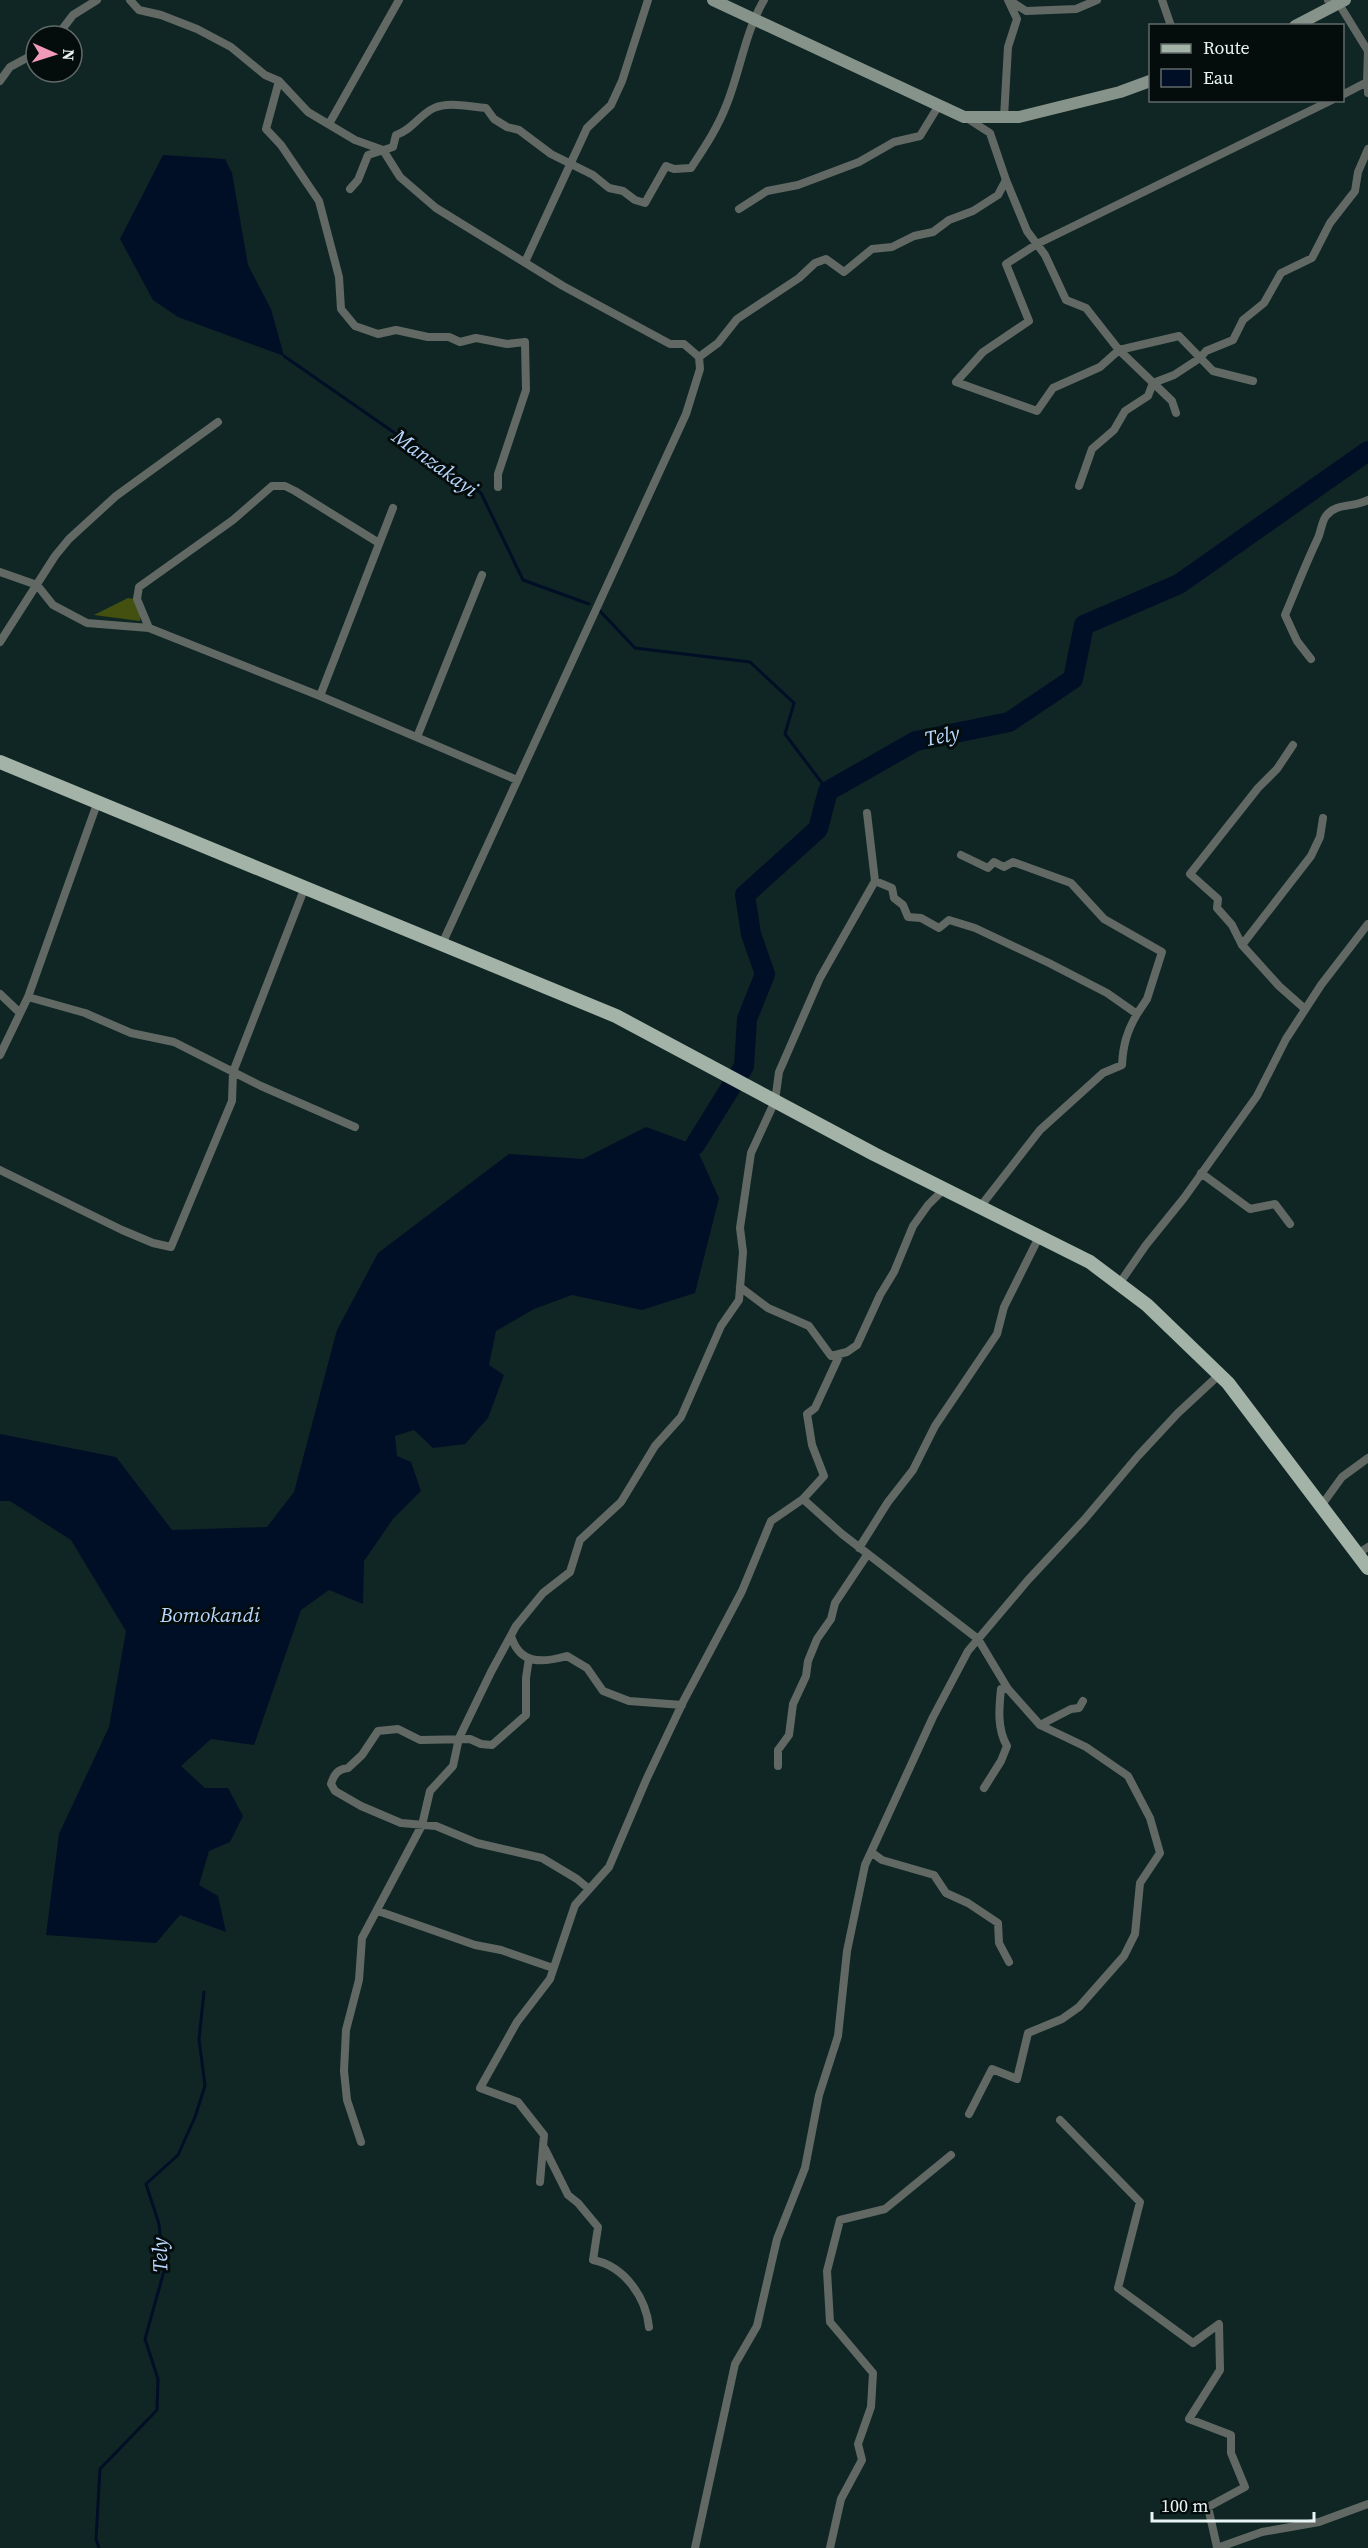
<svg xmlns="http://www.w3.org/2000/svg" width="1368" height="2548" viewBox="0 0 1368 2548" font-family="'Source Serif 4',serif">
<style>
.green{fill:#435010}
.water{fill:#010f26}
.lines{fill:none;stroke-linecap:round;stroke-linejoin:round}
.stream{stroke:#010f26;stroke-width:3}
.river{stroke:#010f26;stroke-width:20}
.street{stroke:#626964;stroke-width:8}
.secondary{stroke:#86938a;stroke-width:12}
.primary{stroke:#a3b3a7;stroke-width:14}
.labels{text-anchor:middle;stroke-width:6;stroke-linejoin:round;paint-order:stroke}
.water-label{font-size:21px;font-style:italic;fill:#b9d7fe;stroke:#050d0c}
</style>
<rect width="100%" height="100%" fill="#102624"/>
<path class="green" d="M128,598L134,599L141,613L140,621L94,615Z"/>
<path class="water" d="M163,155L225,159L232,173L248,265L271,309L284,356L178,317L153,300L120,239Z
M646,1127L695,1145L719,1198L695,1293L642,1310L572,1295L534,1309L496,1331L489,1365L504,1375L488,1418L465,1444L433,1448L414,1430L395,1436L397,1456L411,1462L421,1491L393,1519L364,1561L363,1604L329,1590L301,1610L254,1745L211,1739L181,1766L205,1788H228L243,1816L230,1842L209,1851L199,1885L218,1896L226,1932L180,1915L156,1943L46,1935L59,1834L109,1727L126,1631L71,1540L10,1501H0V1434L116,1457L172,1530L267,1527L294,1492L337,1330L378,1253L509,1154L583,1159Z"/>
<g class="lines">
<path class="stream" d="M284,356L481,493L523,580L589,604
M600,611L635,648L750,662L794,703L785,734L828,791
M99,2548L96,2539L100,2469L157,2410L158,2379L145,2339L164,2271L159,2224L146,2184L178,2155L195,2117L205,2086L199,2039L204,1992"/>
<path class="river" d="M695,1145L744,1066L747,1019L765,974L751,934L745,895L818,829L828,791L916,741L1009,722L1073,679L1084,625L1179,584L1368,451"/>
<path class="street" d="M130,0L139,10L161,15L197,29L231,47L265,75L279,81L266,129L281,145L319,201L339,277L341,309L355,326L378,334L396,330L428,337H449L460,342L476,338L507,344L525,342L526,390L498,474V487
M1009,0L1026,11L1076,9L1097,0
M1162,0L1171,26
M1328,0L1339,4L1368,51L1367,82L1342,95
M57,36L73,15L97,0
M0,81L10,67L36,53
M279,81L308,112L355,140L383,150L400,177L436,208L563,286L670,344H684L699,357L700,369L686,414L442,944
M1368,81V93
M965,117L990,133L1006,180L1027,231L1045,255L1066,300L1086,308L1119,350L1172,401L1176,413
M1004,117L1008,47L1017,19L1008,0
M329,124L399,0
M350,189L358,180L368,155L393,147L396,135C412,130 419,115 434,108C449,101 470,107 486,108L494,119L507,127L519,130L551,154L593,175L609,188L623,191L635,200L645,203L666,166L674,169L691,168C704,148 717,129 726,106C740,72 745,32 764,0
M739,209L767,191L798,185L859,162L894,142L920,136L939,105
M525,262L587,128L611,105L622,81L648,0
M699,357L718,343L737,319L799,278L815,263L826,259L844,272L872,249L892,247L914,236L933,232L949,220L973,211L998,195L1006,180
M1253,381L1213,371L1179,336L1119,350L1100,367L1053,388L1037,411L956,382L983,352L1029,321L1006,264L1037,244L1332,100
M1079,486L1092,449L1114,430L1125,411L1148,396L1153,383L1174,375L1200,358L1206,351L1233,340L1243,320L1264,303L1281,273L1312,258L1330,223L1355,191L1358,172L1368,149
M0,572L37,585L53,605L87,623L149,628L320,696L517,780
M149,628L137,599L139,587L233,520L272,486H285L295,491L379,543
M0,642L55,556L69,539L116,496L218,422
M1311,659L1297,641L1285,615C1296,589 1306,563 1318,538C1321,531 1322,521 1326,516C1336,502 1355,508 1368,500
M320,696L393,508
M417,737L482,575
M1293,745L1277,769L1258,788L1190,874L1218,899L1217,908L1232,925L1242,945L1279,986L1305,1009
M961,855L988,868L994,862L1004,867L1013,862L1071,883L1104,919L1162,952L1147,999L1137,1014
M875,881L892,888L894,898L903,905L908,917L921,918L939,928L949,920L975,928L1049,963L1107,993L1137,1014C1127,1031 1123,1045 1122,1065L1103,1073L1040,1130L980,1207
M1242,945L1311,856L1320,837L1323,818
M0,994L20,1013
M28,997L85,1013L131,1033L174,1042L261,1086L355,1127
M0,1055L28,997L98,801
M0,1170L122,1230L153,1243L171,1247L232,1101L233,1072L305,887
M1201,1173L1250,1209L1275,1204L1290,1224
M1119,1284L1146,1245L1184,1198L1257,1096L1286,1039L1321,985L1368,924
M740,1287L768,1308L809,1326L831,1356L847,1352L857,1345L880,1295L894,1272L913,1226L928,1205L944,1189
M803,1499L824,1476L812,1445L807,1414L815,1408L840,1354
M1321,1506L1342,1477L1368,1458
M859,1548L888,1502L913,1470L935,1426L997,1334L1004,1307L1039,1237
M1357,1554L1368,1547
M511,1636C520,1665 542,1663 567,1656L587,1668L603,1691L629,1701L682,1705
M529,1658L526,1678V1715L492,1745L481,1744L470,1739L420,1740L398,1729L378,1731L362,1755L348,1768C338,1769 334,1774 331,1784L335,1791L361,1806L401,1823L436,1826L477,1843L542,1858L577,1879L589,1889
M1040,1725L1071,1709L1079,1708L1083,1701
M778,1766V1750L789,1735L793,1704L806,1676L808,1661L817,1639L831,1619L835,1603L867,1555
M984,1788L1001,1761L1007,1746C997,1729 999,1708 1001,1689H1008
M871,1852L882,1860L934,1875L946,1893L968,1903L998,1923L999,1943L1009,1962
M378,1911L475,1945L501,1950L553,1968
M1060,2120L1140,2202L1118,2288L1193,2343L1219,2324L1220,2370L1189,2419L1231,2435V2453L1245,2487L1208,2507L1217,2547
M361,2142L347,2100L344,2071L346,2030L359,1980L362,1938L422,1825L430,1791L453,1766L459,1738L491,1672L516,1626L543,1593L570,1572L580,1540L621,1502L655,1446L681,1417L721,1326L739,1300L743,1252L740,1228L751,1153L775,1101L779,1072L820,978L875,881L867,813
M545,2149L568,2195L578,2203L598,2227L593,2260C625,2266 646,2298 649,2327
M540,2182L544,2135L518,2102L480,2088L517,2022L550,1979L575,1905L609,1867L647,1778L684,1700L742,1591L771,1521L803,1499L842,1534L978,1639L1008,1689L1040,1725L1086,1747L1128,1776L1150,1818L1160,1853L1140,1883L1135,1934L1124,1956L1079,2007L1062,2019L1028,2033L1017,2079L992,2069L969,2114
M695,2548L735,2364L757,2326L777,2239L805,2168L819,2095L838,2036L847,1951L865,1865L871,1852L933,1717L968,1651L1028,1580L1084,1520L1138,1456L1178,1413L1220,1374
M830,2548L841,2499L862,2460L858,2444L871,2407L873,2373L830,2322L827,2271L840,2220L885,2209L951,2155
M1217,2548L1262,2532L1319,2522L1368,2504"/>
<path class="secondary" d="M713,0L964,117H1019L1120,92L1150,81
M1295,26L1345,0"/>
<path class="primary" d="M0,762L616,1016L874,1154L1090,1262L1147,1305L1228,1383L1368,1568"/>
</g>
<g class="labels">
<g class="water-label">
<text transform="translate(435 463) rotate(36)" y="7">Manzakayi</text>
<text transform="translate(942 736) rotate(-11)" y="7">Tely</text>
<text x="210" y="1622">Bomokandi</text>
<text transform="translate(160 2255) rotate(-92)" y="7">Tely</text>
</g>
</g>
<rect x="1149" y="24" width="195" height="78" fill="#050d0c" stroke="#606a69" stroke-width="1.5"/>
<rect x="1161" y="44" width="30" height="9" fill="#a3b3a7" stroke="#606a69" stroke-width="1.5"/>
<text x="1203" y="54" font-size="18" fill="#e8f5f4">Route</text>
<rect x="1161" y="69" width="30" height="18" fill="#010f26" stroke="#606a69" stroke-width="1.5"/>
<text x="1203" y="84" font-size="18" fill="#e8f5f4">Eau</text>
<g transform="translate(54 54) rotate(93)"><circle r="28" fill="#050d0c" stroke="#606a69" stroke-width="1.5"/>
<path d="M0-4.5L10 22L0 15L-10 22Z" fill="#ef9ab8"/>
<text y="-9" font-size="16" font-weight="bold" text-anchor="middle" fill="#e8f5f4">N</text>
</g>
<path d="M1152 2512v9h162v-9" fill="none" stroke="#e8f5f4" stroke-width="3"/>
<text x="1161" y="2512" font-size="18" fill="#e8f5f4" stroke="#050d0c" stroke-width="4.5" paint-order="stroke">100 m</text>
</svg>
